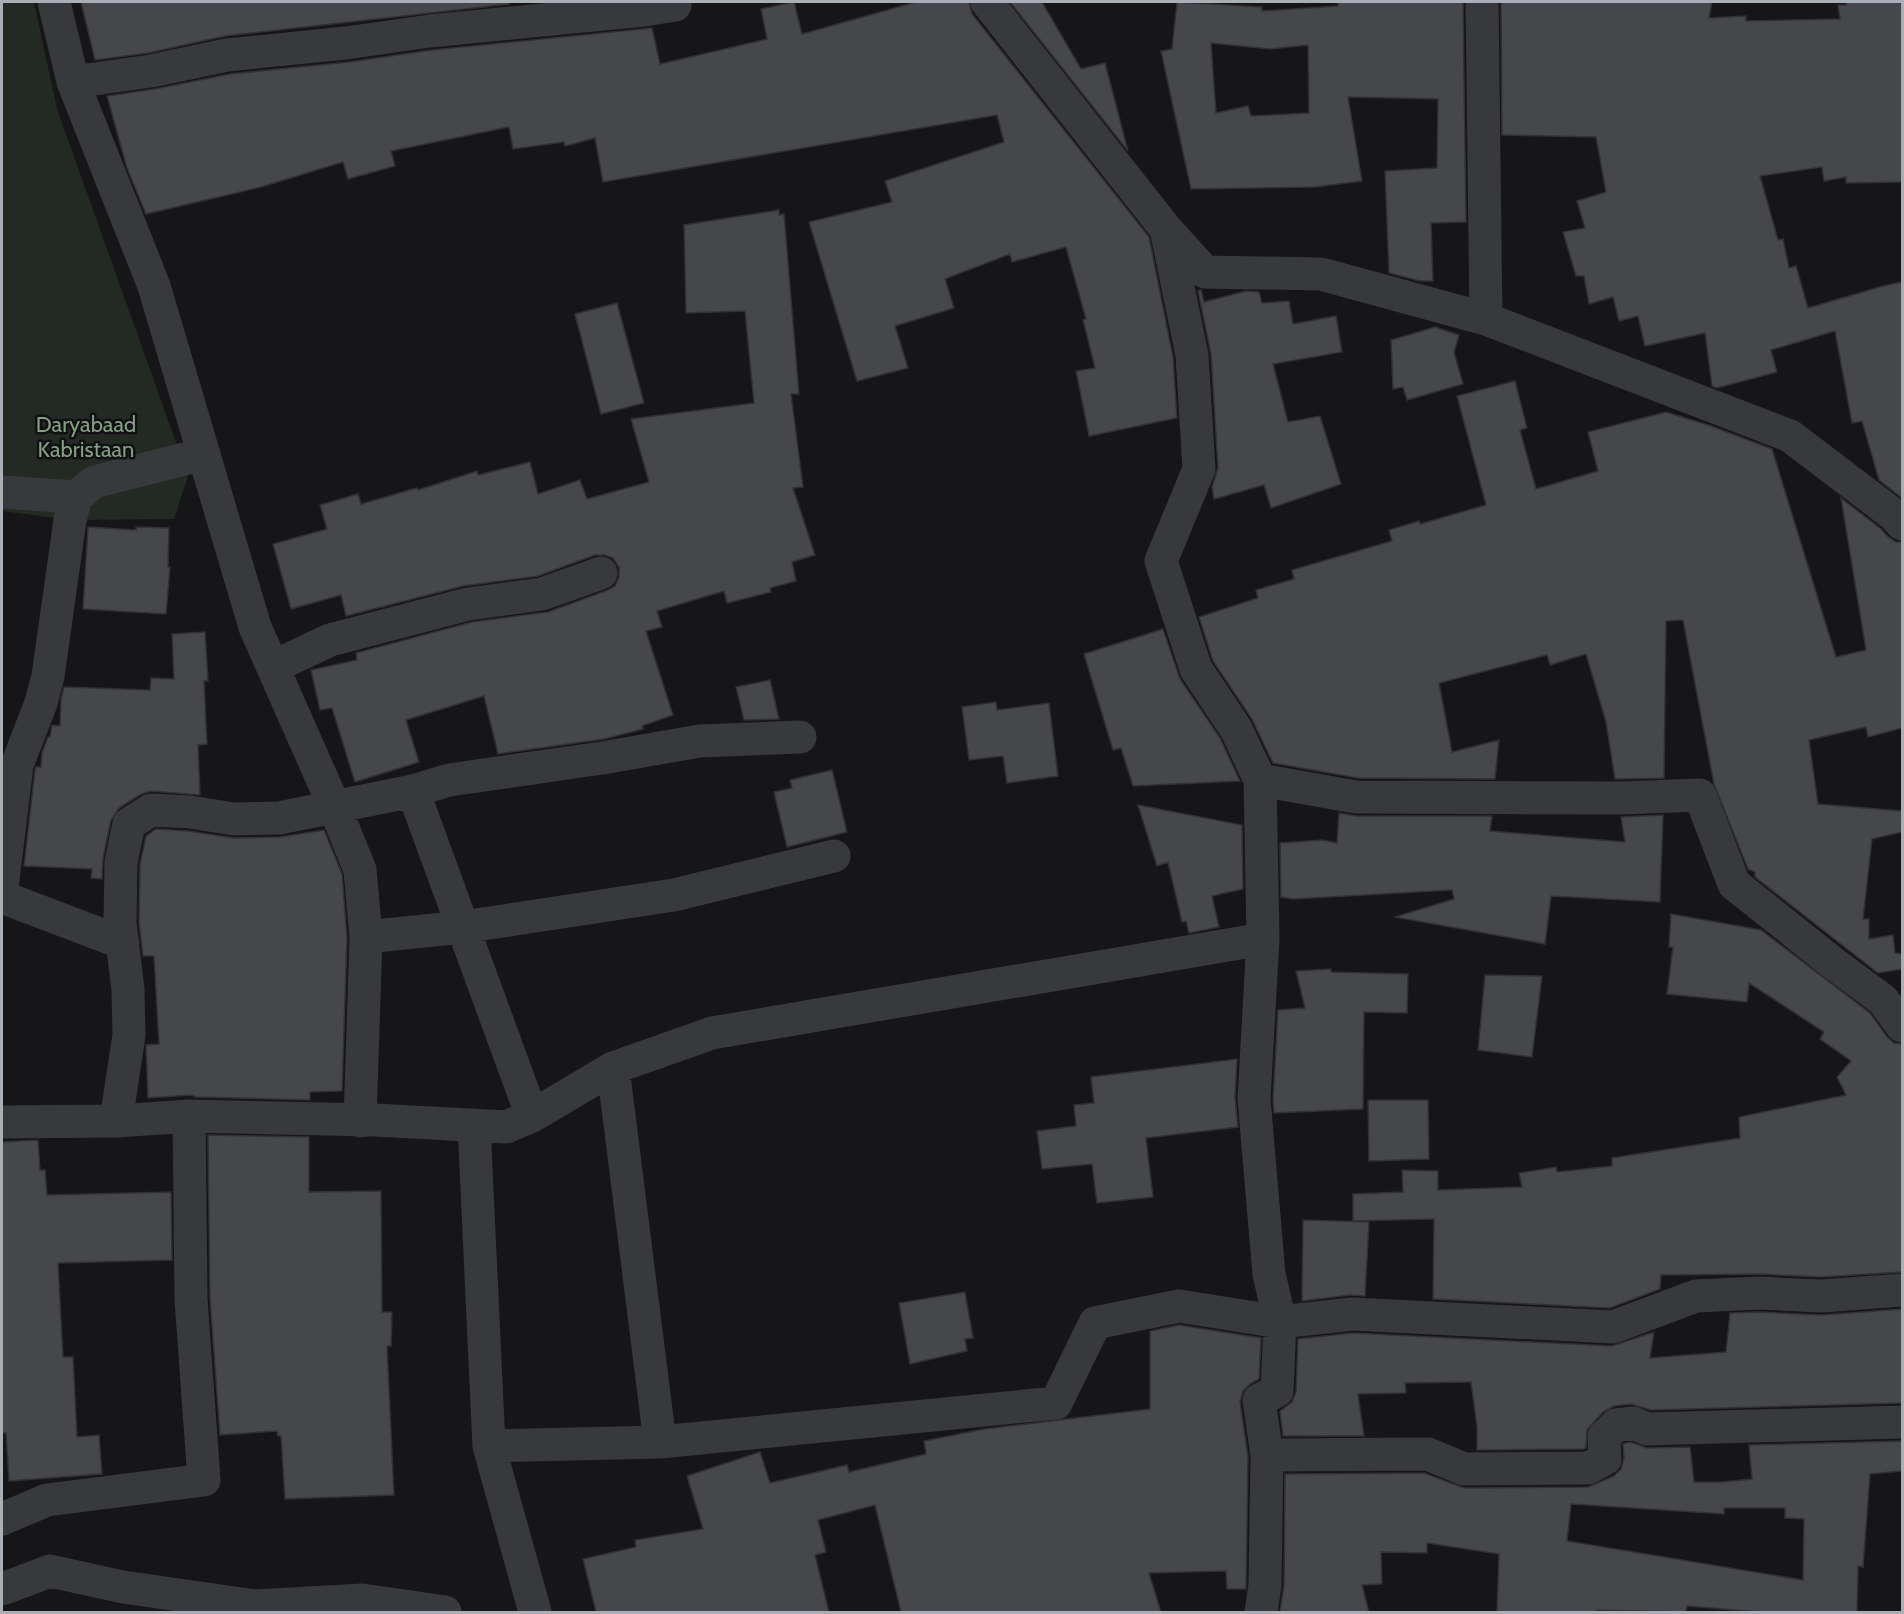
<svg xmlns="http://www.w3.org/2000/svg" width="1904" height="1614" viewBox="0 0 1904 1614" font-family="Cabin,sans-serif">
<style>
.green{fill:#232a23}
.building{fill:#45474a;stroke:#313134;stroke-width:1.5;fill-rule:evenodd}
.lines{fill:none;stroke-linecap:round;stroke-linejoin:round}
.minor{stroke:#38393c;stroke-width:33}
.labels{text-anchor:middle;stroke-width:5;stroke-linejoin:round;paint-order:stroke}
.park-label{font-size:22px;fill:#859f83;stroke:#111113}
</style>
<rect width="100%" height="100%" fill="#161618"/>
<path class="green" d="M2,2H34L57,109L188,476L174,519L70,520L2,511Z"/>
<path class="building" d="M81,2H509V4L225,36L148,53L95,60Z
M794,2L802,34L916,2H969L972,14L1149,237L1173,357L1177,418L1089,436L1076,371L1095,368L1083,320L1086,319L1066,247L1012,262L1010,254L945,279L954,308L895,326L908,368L857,381L809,222L892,202L885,181L1004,142L997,115L603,182L595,138L565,146L564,142L513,149L509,127L391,151L395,166L348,179L343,162L261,187L146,214L127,168L107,96L155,89L230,74L349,62L432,50L652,28L660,64L767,39L761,9Z
M1010,2H1042L1081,69L1105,63L1128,151Z
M1177,2L1262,7V11L1338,6V2H1463L1466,222L1431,223L1433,281H1420L1389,273L1385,171L1437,168L1438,99L1348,97L1362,181L1314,187L1191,189L1161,51L1172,49ZM1211,43L1270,49L1308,45L1309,113L1251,116L1248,106L1216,113Z
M1501,2H1712L1709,18L1746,16V21L1840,19L1838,5H1846V2H1902V182L1846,183V177L1824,181L1822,167L1760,176L1778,240L1783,239L1789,268L1796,266L1808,308L1883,286L1902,282V498L1879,480L1862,421L1852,423L1835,331L1771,350L1777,372L1717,388L1712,386L1705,333L1645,346L1638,316L1619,321L1613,297L1589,304L1584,276H1576L1563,232L1585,228L1577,201L1606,192L1596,137L1502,135Z
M779,210V215L784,214L799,394H791L803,487L793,488L815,555L792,562L796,581L770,588L771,592L727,603L724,591L657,611L662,627L646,631L673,715L642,726L643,729L604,739L498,754L484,696L406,720L419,762L355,782L332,708L320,710L311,670L357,660L356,653L472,622L548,612L608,590L615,586L619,577V567L613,558L605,555H595L538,576L463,586L346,616L341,595L291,609L273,544L327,529L320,505L358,494L361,504L417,488L418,490L477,471L478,475L530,462L538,494L580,480L587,499L649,482L631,419L754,403L745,311L686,313L684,225Z
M1201,290L1204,302L1246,291L1259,292L1262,303L1289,301L1293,324L1336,316L1342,352L1273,364L1288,422L1320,416L1341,484L1271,508L1264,485L1214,499L1212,487L1218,468L1211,354L1198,291Z
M617,303L644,403L601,414L575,314Z
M1435,327L1459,335L1454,352L1463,384L1407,400L1403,387L1393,389L1391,340Z
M1515,381L1527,428L1520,430L1536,489L1598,471L1588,432L1666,412L1711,426L1772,449L1836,657L1866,650L1841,498L1881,529L1888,537L1896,542H1902V728L1868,737L1866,727L1809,740L1818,804L1902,811V832L1872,839L1863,919H1869V939L1893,935L1895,953L1902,954V969L1878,973L1755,877V872L1748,869L1714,784L1683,620L1666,621L1664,778L1615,779L1606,722L1586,654L1550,665L1547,655L1439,683L1452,752L1499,740L1495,779L1358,778L1273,763L1252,719L1213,661L1199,617L1258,598L1256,590L1294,579L1292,570L1392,541L1389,530L1419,521L1420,524L1486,505L1457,396Z
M88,527L136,530V527L169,528L168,567H170L166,614L83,609Z
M1163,629L1180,679L1220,738L1240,781L1133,786L1121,748L1113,750L1084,654Z
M205,632L208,681H204L207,744L198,745L200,795L151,791L141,794L119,808L111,820L103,858L102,879L91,878L92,869L24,866L35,770L36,767H41L42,753L48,737H50L52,725L60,726L61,699L64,687L150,690L151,678L174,679L172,634Z
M770,680L779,719L744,720L736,687Z
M996,702L997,710L1049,703L1058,776L1007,783L1003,756L969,760L962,707Z
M832,770L847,832L787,847L774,792L792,788L790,780Z
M1138,805L1242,825L1243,889L1212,896L1219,927L1189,933L1186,921L1182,922L1168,862L1157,866Z
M1339,813L1356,816H1492L1490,831L1625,842L1621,817L1663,815L1660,902L1551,896L1545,944L1395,917L1454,899L1452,890L1293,899L1281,897L1280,843L1323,840L1337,843Z
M156,829L188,831L234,838L280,837L324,830L342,874L347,938L342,1091L310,1092V1100L196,1097L191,1095L148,1098L146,1045L159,1044L154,956H143L139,922L140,864L146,836Z
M1671,914L1761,930L1870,1013L1887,1037L1894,1043L1902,1044V1272L1821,1277L1760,1274L1661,1275L1660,1289L1610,1308L1433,1299L1434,1219L1353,1221V1194L1403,1192L1402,1170L1438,1171V1190L1522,1187L1519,1173L1556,1167L1557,1172L1612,1166V1158L1740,1138L1739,1117L1846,1095L1837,1077L1851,1061L1820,1039L1824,1032L1749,983L1747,1002L1667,994L1673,947H1669Z
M1331,969V972L1408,974L1407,1013L1364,1012L1363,1109L1274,1113L1273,1099L1278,1010L1305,1008L1296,971Z
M1485,975L1542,976L1532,1057L1478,1050Z
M1237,1059L1235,1098L1238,1127L1146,1138L1153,1197L1097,1203L1092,1164L1042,1169L1037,1131L1076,1126L1074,1105L1094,1103L1091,1077Z
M1368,1100H1428L1429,1159L1369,1161Z
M208,1135L309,1137V1192L381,1191L382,1312H392L391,1346H387L394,1495L285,1499L281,1436H278L277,1431L220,1435L210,1298Z
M38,1140L40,1170H45L47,1195L171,1192L172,1260L58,1263L63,1357H73L77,1437L99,1435L102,1474L9,1481L6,1433H2V1142Z
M1303,1220L1369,1222L1365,1296L1350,1295L1302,1301Z
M965,1292L973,1338L965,1339L967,1351L910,1364L899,1303Z
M1902,1309V1403L1651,1410L1631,1404L1614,1406L1603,1412L1587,1430L1586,1448L1583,1449L1477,1450V1427L1471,1382L1405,1383L1406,1393L1358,1394L1364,1436H1283L1280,1411L1292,1402L1296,1392L1298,1339L1353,1333L1612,1346L1654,1332L1650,1358L1726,1352L1730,1313L1759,1312L1822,1315Z
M1179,1325L1261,1338L1259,1379L1250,1384L1243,1391L1240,1402L1248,1456L1246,1589H1227L1226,1571L1149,1573L1161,1612H901L875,1505L818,1520L826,1552L815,1555L829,1612H596L583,1559L636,1547L635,1540L703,1529L687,1476L760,1452L770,1483L847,1465L849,1472L926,1454L924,1441L984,1429L1150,1409V1331Z
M1902,1441V1471L1870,1474L1863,1567L1858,1566L1857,1612H1759L1687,1606L1686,1612L1597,1610V1612H1497L1499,1554L1427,1543V1553L1381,1552L1382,1584L1362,1585L1369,1612H1280L1284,1585L1285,1474L1424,1473L1464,1488L1588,1487L1614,1476L1621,1469L1624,1458L1623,1444L1630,1442L1647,1448L1690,1447L1694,1482H1722L1752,1479L1749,1445ZM1571,1504L1724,1514V1508H1785V1518L1804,1519L1803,1580L1567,1541Z"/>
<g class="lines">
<path class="minor" d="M54,2L73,82L154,286L255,627L335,808L360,870L366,937L360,1121
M987,2L1166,229L1205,272L1321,274L1486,319L1790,436L1894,515L1902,524
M1482,2L1486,319
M73,82L151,71L227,55L346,43L430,31L644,10L675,5V2
M1166,229L1192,355L1199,469L1161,561L1196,669L1236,729L1260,780L1263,939L1254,1099L1269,1274L1280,1322L1277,1391L1259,1400L1267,1455L1265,1585L1261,1612
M2,492L76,497
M273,667L330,640L468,604L542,594L601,573
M1260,780L1356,797L1620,798L1700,795L1734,884L1833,963L1883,1000L1902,1026
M413,791L532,1116
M2,888L17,765L41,703L48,676L70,520L76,497L94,482L204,454
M2,897L123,943
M366,937L463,927L674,895L834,856
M613,1068L660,1442
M116,1121L129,1035L128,990L120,923L121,862L129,824L151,810L190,812L234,819L279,818L413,791L449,780L602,758L700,741L800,737
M2,1122L116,1121L189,1116L375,1120L506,1127L532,1116L613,1068L712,1033L1263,939
M474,1125L489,1446L535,1612
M489,1446L660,1442L1056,1403L1095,1323L1179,1306L1280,1322L1352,1314L1613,1327L1696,1296L1759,1293L1821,1296L1902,1290
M1267,1455L1428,1454L1464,1469L1588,1468L1605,1459L1604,1437L1616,1425L1633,1423L1647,1429L1902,1422
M2,1519L47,1500L204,1480L191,1299L189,1116
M2,1589L50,1571L123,1587L254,1606L363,1600L445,1612"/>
</g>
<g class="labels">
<g class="park-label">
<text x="86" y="432">Daryabaad<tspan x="86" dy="25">Kabristaan</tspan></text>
</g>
</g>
<rect width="1904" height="1614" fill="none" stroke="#aaafb6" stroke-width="6"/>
</svg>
